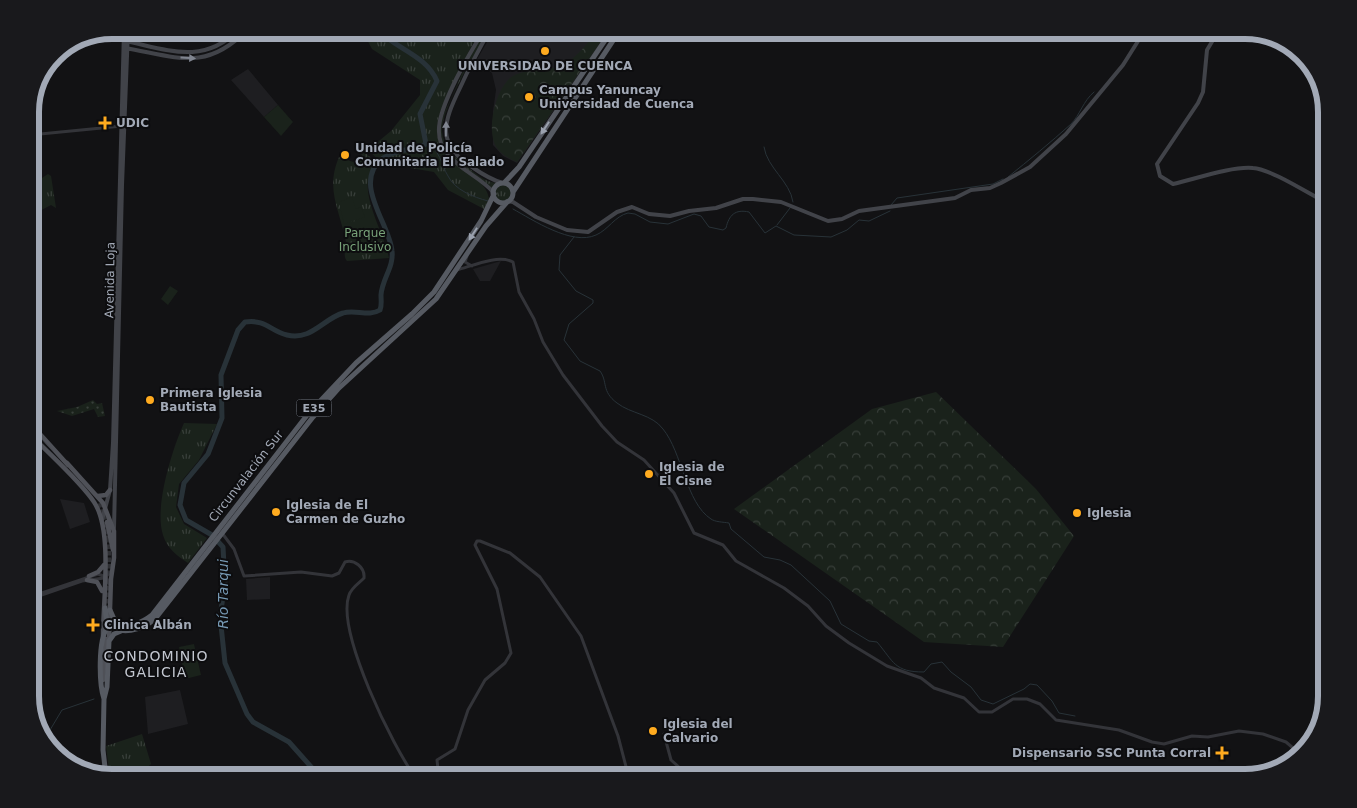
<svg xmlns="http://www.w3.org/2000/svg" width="1357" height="808" viewBox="0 0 1357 808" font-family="'DejaVu Sans',sans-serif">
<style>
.built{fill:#1e1e21}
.grass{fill:url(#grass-tufts)}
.forest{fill:url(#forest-crowns)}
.garden{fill:url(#garden-dots)}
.pitch{fill:#1a221b}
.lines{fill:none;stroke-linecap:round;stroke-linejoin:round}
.stream{stroke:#283238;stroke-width:1}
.river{stroke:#283238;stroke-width:5}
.primary-tunnel{stroke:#2f3034;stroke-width:4.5;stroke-dasharray:4.5 2;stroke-linecap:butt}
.tertiary{stroke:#333439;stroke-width:3}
.secondary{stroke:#414349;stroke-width:4}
.primary{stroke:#4f5158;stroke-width:4.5}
.trunk{stroke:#565a62;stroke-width:5}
.tram{stroke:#46484e;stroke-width:1}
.oneway{fill:#808590}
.oneway2{fill:#9aa1ae}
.poi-dot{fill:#ffab1f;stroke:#0d0d0f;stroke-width:2}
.labels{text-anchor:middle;stroke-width:4;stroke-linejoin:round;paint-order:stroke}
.shield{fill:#0d0d0f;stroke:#757a84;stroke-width:1}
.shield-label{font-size:11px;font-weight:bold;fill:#a2a9b6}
.poi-label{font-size:12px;font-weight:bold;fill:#a2a9b6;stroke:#0d0d0f;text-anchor:start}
.park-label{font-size:12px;fill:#78a279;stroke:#0d0d0f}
.street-label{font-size:12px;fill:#a2a9b6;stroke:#0d0d0f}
.water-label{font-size:14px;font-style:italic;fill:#7699b4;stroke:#0d0d0f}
.neighbourhood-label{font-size:14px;letter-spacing:1px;fill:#c4c8d1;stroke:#0d0d0f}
.rim{fill:none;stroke:#a2a9b6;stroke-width:6}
</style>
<defs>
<pattern id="grass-tufts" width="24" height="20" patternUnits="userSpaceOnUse" patternTransform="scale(1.25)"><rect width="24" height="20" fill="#1a221b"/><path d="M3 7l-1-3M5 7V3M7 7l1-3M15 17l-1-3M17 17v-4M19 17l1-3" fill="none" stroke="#383f3a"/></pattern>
<pattern id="forest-crowns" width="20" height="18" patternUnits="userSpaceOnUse" patternTransform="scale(1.25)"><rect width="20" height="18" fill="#1a221b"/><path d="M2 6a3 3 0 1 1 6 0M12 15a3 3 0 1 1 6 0" fill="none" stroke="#383f3a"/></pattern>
<pattern id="garden-dots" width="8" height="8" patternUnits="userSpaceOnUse" patternTransform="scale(1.25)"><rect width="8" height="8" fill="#1a221b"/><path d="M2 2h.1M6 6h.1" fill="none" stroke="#383f3a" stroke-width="1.8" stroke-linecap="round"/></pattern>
</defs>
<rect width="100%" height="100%" fill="#121214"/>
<path class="built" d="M494,30H570L576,33L578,30H610L517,163L503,156L493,145V111L496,90L492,73L483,66L472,68Z
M248,69L278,105L264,117L231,80Z
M501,261L490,281H480L473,269Z
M60,499L84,503L90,522L70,529Z
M270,577V599L247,600L246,579Z
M180,690L188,724L148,734L145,697Z"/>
<path class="grass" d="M362,30H481C470,48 461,66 452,85C435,121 426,142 462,169C474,178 487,184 489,199L484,209L448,190L434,172L382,163L368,150L391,131L420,95V80L372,49Z
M485,30H489C477,50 441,109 442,131C443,146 454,156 465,165C474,172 485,183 498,183L493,191C482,175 461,169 449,153C443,145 439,134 441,124C442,116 447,107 451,99C461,75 471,52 485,30Z
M364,152L376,162C373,168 369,175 368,181C365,203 384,234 389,258L347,261C342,255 347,249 346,242C340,210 325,190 339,157L353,162Z
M48,174L51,176L56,208L51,205L30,216V186Z
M495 193a8 8 0 1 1 16 0a8 8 0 1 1-16 0Z
M184,423L217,424L199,460L179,484L176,507L184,524L207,538L188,563C177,556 167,548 163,535C154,507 172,450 184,423Z
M142,734L151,764L136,778H110L106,746Z"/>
<path class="forest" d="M597,30H609L517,162C508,158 497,152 494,142C488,125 495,94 508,80C520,67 547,73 562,65C577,58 588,43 597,30Z
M936,392L1036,489L1074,536L1003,647L924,642L734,509L872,409Z"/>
<path class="garden" d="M93,400L97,404L102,403L105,416L98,417L94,409L72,416L57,411L77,407Z"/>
<path class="pitch" d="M278,105L293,122L281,136L264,117Z
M352,197L356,209L361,207L365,217L344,224L339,202Z
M170,286L178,291L168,305L161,299Z
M194,644L201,675L185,679L179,647Z"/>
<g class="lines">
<path class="stream" d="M426,144C440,148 441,165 448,176C455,190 473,197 488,201
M764,147C767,168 790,181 793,202
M1008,177C1029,160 1050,143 1071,124C1080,115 1083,101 1094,92
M891,205L897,198L993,184L1003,179
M513,209C533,220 572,246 596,235C608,230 615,216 628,213L635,214L650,222L668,224L694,214L701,216L709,227L723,230L726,228C729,215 735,209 749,212L765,233L776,226L794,235L831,237L847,230L859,220L869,221L890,211
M777,225L790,208
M574,237L560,255L559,270L576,291L593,300V303L569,324L564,340L580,361L600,371C608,382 601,391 617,403C631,414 652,414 663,429C682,452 686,503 711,519C715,522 723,522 729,523L731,529L764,557L780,560L791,565L830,601L841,624L869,641L877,642C894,662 894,672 924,672L931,664L942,662L951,672L971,687L981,700L993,704L1024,689L1030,684L1037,685L1052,701L1059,713L1075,716
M44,740L62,710L94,699"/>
<path class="river" d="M321,778L289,742L253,722L247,714L225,663L220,616L225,584L223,547L212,535L186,520L180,505L184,483L208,454L222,418L221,375L238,330L245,322C266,319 270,331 287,335C311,341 323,319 343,313C355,309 369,317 380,310C382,305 381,301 381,295C382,279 394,267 392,251C390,224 351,182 383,158C397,149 414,150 426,144L420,114L437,81C426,55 396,49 378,30"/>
<path class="primary-tunnel" d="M100,503L107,525
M105,523L108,540
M109,538V575
M107,610L108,578"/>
<path class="tertiary" d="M68,48L80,43
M30,135L122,126
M467,256L465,262L472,266
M457,270C472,266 498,254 513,262L519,292L534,319L543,342L563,375L602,426L617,442L644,460L674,493L694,533L723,545L736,561L784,588L808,606L826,626L849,643L887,666L921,678L934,688L964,698L979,712H992L1013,699H1027L1040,704L1056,720L1119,730L1152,742L1164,744L1192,736L1208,737L1239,731L1263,734L1286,742L1300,754
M222,533L234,549L244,576L301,572L332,576L339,573L345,562C354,559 365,567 364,578C359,583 351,588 349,595C336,631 393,748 416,778
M30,597L98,574L106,577L110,585
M30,599L82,581L104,578L112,571
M664,734L671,760L680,768L685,778
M439,778L437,760L455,749L468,710L485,680L505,663L511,653L497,589L475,545L477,541H480L510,553L540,577L581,636L618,736L629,778"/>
<path class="secondary" d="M484,30C471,51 437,108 439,132C439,140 442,147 447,153C459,170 481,177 494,193
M490,30C479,49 469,68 460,88C443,123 436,144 472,167C482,174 491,180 503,183
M1219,30L1207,50L1203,92L1198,103L1157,164L1160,176L1173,184C1195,179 1232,166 1253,168C1271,169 1309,194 1327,203
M126,41C168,50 204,65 238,30
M125,48C177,57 206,72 247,30
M507,201L513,202L536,217L567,230L588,232L617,212L632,207L649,214L670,216L689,211L716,208L743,199H753L781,202L828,221L842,219L859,211L955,198L971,190L990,188L1001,183L1030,167L1066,134L1123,65L1145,30
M102,520L110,490L113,443L124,30
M114,528L122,185L128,30"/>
<path class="primary" d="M30,423L68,465
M30,434C50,455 79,480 94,502C113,530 103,601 103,636
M67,463L103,503L114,531V558L111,579L109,640
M98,496L106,495L110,490
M107,522L113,550
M89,576L98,572L104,565
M87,580L97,582L102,591
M103,680L106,639"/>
<path class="trunk" d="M504,183L519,167L612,30
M493 193a10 10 0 1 1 20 0a10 10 0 1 1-20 0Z
M513,192L620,30
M105,608L107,623C121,637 141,630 155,619L313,417L338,389L436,299L486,226L507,202
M110,610L114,619L123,624
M104,699C99,684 98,641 107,628C123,620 130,632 152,615L308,414L356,363L412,314L434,292L481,221L494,194
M106,776L103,750L104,699L107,687L109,641L114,634L121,631"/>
<path class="tram" d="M30,426L53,451"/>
</g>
<defs><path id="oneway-solid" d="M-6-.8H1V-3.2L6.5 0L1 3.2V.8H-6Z" transform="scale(1.25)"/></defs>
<g class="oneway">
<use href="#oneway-solid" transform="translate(188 58) rotate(3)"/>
<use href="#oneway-solid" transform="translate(446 129) rotate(-89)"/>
</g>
<g class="oneway2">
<use href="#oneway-solid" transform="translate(545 128) rotate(123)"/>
<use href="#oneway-solid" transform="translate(473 234) rotate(123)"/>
</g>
<g class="poi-dot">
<circle cx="545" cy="51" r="5"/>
<circle cx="529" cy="97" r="5"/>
<path d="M102.5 115.5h5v5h5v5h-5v5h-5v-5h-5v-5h5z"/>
<circle cx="345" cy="155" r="5"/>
<circle cx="150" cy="400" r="5"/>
<circle cx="649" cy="474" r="5"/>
<circle cx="276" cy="512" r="5"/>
<circle cx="1077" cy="513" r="5"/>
<path d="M90.5 617.5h5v5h5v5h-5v5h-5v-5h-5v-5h5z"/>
<circle cx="653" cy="731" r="5"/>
<path d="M1219.5 745.5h5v5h5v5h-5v5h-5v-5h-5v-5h5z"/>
</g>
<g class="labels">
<rect class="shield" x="296.5" y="399.5" width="35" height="17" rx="4"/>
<g class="shield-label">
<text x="314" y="412">E35</text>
</g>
<g class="poi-label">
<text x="545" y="70" text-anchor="middle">UNIVERSIDAD DE CUENCA</text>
<text x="539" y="94">Campus Yanuncay<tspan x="539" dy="14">Universidad de Cuenca</tspan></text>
<text x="116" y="127">UDIC</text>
<text x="355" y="152">Unidad de Policía<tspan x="355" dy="14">Comunitaria El Salado</tspan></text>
<text x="160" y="397">Primera Iglesia<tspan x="160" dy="14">Bautista</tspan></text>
<text x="659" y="471">Iglesia de<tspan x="659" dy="14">El Cisne</tspan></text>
<text x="286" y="509">Iglesia de El<tspan x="286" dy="14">Carmen de Guzho</tspan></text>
<text x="1087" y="517">Iglesia</text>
<text x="104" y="629">Clinica Albán</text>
<text x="663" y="728">Iglesia del<tspan x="663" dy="14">Calvario</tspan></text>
<text x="1211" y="757" text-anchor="end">Dispensario SSC Punta Corral</text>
</g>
<g class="park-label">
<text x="365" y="237">Parque<tspan x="365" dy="14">Inclusivo</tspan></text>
</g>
<g class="street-label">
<text transform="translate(110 280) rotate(-89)" y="4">Avenida Loja</text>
<text transform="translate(246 476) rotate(-52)" y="4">Circunvalación Sur</text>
</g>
<g class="water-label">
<text transform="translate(223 594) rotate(-90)" y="5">Río Tarqui</text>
</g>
<g class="neighbourhood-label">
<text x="156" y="661">CONDOMINIO<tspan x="156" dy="16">GALICIA</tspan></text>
</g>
</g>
<path d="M0 0H1357V808H0ZM112 39H1245A73 73 0 0 1 1318 112V696A73 73 0 0 1 1245 769H112A73 73 0 0 1 39 696V112A73 73 0 0 1 112 39Z" fill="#19191c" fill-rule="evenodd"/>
<path class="rim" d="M112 39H1245A73 73 0 0 1 1318 112V696A73 73 0 0 1 1245 769H112A73 73 0 0 1 39 696V112A73 73 0 0 1 112 39Z"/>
</svg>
